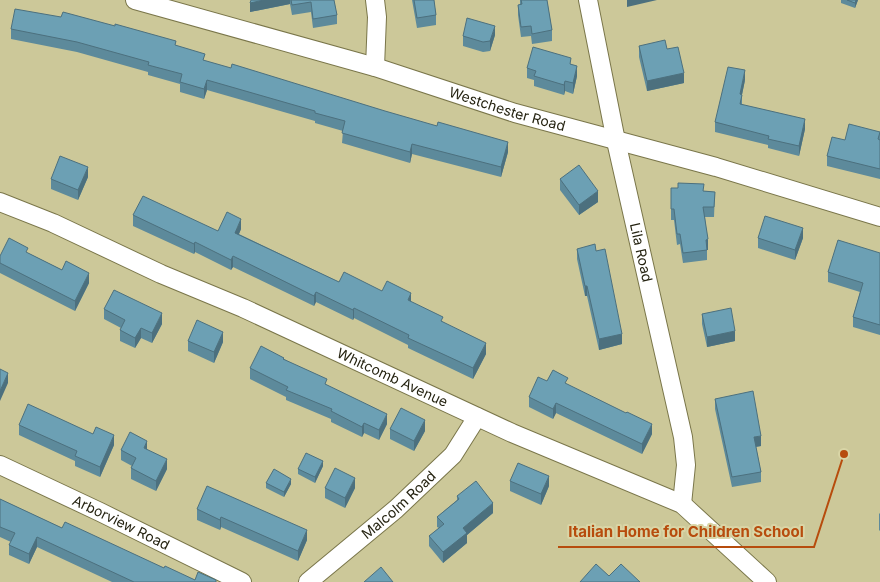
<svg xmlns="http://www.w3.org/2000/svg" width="880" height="582" viewBox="0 0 880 582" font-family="Inter,sans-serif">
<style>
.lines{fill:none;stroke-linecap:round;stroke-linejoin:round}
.minor-casing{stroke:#7a764a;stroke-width:20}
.minor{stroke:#fff;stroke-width:18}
.wall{fill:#5d8a9b}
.shaded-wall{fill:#4c707e}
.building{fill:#6ca0b4;stroke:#4c707e}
.labels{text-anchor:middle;stroke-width:4;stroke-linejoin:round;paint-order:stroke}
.street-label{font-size:14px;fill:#252311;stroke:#d9d5a6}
.leader{fill:none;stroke:#b74c0d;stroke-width:2}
.callout-dot{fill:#b74c0d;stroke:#d9d5a6;stroke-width:2}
.callout-label{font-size:15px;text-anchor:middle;font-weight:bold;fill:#b74c0d;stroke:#d9d5a6;stroke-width:4;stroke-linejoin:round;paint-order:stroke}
</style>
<rect width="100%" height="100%" fill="#ccc899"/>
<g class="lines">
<g class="minor-casing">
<g id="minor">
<path id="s1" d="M135,0L375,67L515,113L716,167L880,217"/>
<path d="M375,0L377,17L375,67"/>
<path id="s2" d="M588,0L616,141L683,437L686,465L682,504"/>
<path id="s3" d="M0,202L53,223L161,274L243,308L512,433L682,504L767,582"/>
<path id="s4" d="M0,465L100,512L242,582"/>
<path id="s5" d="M308,582L396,509L453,455L477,417"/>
</g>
</g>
<use href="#minor" class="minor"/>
</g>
<path class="wall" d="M251,0H334L337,15V24L313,28L311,12L292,15L290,4L250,12Z
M412,0H434L436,15V25L417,28Z
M520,0H547L552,30V41L532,44L531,36L521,37L518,15V5H520Z
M841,0H858L855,8L841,3Z
M11,29L176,46L205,61L508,152L501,177L412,154L410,163L342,143L343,131L315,123V121L207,90L204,99L180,92V84L148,75V72L77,52L11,39Z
M495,35L490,51L483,52L463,46V36Z
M639,46L667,49L684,83L647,91L639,57Z
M571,64L577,76L573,94L565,91L564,95L534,86V80L527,78V68Z
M745,80L742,95V105L805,129L799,156L768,148V145L715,132V122Z
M880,132V179L827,166V156L845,140Z
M88,177L78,200L51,189V179Z
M560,179L598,202L579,215L560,190Z
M671,188L715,192L714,217H705L708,250H707V260L683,263L680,244L677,245L674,220H671Z
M133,215L218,231L241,229L239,234L339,282L382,291L411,302L443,322L486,354L473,379L408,348V345L354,318L353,320L316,302L314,306L233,267L231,270L195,252L194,254L133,226Z
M758,238H803L795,260L758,248Z
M577,249L596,251L622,344L599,350L587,296H585L577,259Z
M28,253L89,283L75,311L0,273V256Z
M880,253V335L853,327V317L860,292L828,282V272Z
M104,309L162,324L152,343L141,338L135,348L120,341V330L121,328L104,319Z
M702,314L735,341L707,347L702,324Z
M188,341L223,342L214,363L188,351Z
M284,359L327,385L387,424L379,440L364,433L362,437L331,422V419L286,400V397L250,379V368Z
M547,381L568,385L652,434L642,454L556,413L553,419L529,407V397Z
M715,399L761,446L756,447L761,472V482L732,487L715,409Z
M19,425L114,445L100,477L75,466V461L19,435Z
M390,429L425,431L414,451L390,439Z
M147,449L167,469L156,491L131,479V468L132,466L121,460V450Z
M323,466L315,483L298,474V469Z
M510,481L549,486L541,505L510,491Z
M266,483L291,484L284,497L266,488Z
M325,488H355L345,508L325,498Z
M457,496L493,513L467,535V543L443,563L429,546V536L439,528L437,527V517L457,500Z
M0,499L62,528L164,568L195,580L216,582H112L37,547L29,564L9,555V545L11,542L0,537Z
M197,509L307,540L298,561L221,527L220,530L197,520Z
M880,513V531L879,530V514Z"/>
<path class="shaded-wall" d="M264,0H290V4L250,12V3Z
M627,0H657L627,7Z
M856,0H858L855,8V3Z
M495,26V35L490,51V41Z
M577,66V76L573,94V83Z
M745,70V80L740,104V94Z
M684,73V83L647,91V81Z
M207,80V90L204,99V89Z
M565,81V91L564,95V85Z
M805,119V129L799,156V146Z
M508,142V152L501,177V167Z
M412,144V154L410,163V152Z
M88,167V177L78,200V190Z
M598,191V202L579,215V205Z
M241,219V229L235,243V233Z
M803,228V238L795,260V250Z
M708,239V250H706V240Z
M195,242V252L194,254V244Z
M233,256V267L231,270V260Z
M89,273V283L75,311V301Z
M585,286H587V296H585Z
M316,292V302L314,306V296Z
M411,293V303L408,300Z
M354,308V318L353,320V310Z
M162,313V324L152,343V333Z
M141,328V338L135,348V338Z
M735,331V341L707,347V337Z
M223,332V342L214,363V352Z
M622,334V344L599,350V339Z
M486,343V354L473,379V368Z
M8,373V383L0,401V391Z
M556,403V413L553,419V409Z
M387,414V424L379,440V430Z
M425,420V431L414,451V441Z
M364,423V433L362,437V427Z
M652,424V434L642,454V444Z
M114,435V445L100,477V467Z
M761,436V446L754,447V437Z
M147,441V451L144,448Z
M167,459V469L156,491V481Z
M323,461V466L315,483V477Z
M549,476V486L541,505V494Z
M355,478V488L345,508V498Z
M291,479V484L284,497V492Z
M493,503V513L467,535V543L443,563V552L463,528Z
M221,517V527L220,530V520Z
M307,530V540L298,561V551Z
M37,537V547L29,564V554Z"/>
<path class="building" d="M251,0H264L250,3Z
M291,0H334L337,15L313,19L311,2L292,5Z
M414,0H434L436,15L417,18Z
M521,0H547L552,30L532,34L531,26L521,27L518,5L522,4Z
M847,0H856L855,3Z
M15,9L61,17L63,12L115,26V24L176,41L175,45L205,54L203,60L231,68L232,64L385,111L437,126L438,122L508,142L501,167L412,144L410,152L342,133L345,121L315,113V111L207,80L204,89L180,82L182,74L148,65L149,62L77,42L11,29Z
M467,18L495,26L490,41L483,42L463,36Z
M665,40L667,49L678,47L684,73L647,81L639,46Z
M533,47L571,58L570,64L577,66L573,83L565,81L564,85L534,76L536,71L527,68Z
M728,67L745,70L740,94L742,95L740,104L805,119L799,146L768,139L769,136L715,122Z
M849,124L880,132L878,139L880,140V169L827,156L832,137L845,140Z
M60,156L88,167L78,190L51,179Z
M579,165L598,191L579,205L560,179Z
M678,183L704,184L703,191L715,192L714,207H703L708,239L706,240L707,250L683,253L680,234H677L674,209H671V188H678Z
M143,196L218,231L227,212L241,219L235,233L339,282L344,272L382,291L387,281L411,293L408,300L443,317L441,321L486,343L473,368L408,338L409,335L354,308L353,310L316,292L314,296L233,256L231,260L195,242L194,244L133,215Z
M765,216L803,228L795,250L758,238Z
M9,238L28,248L26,252L62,270L66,261L89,273L75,301L0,263V256Z
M838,240L880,253V325L853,317L863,283L828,272Z
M595,244L596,251L605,249L622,334L599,339L587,286H585L577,249Z
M114,290L162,313L152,333L141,328L135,338L120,330L125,320L104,309Z
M731,308L735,331L707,337L702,314Z
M197,320L223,332L214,352L188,341Z
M261,346L284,358L283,359L327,379L325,384L387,414L379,430L364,423L362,427L331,411L332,409L286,390L288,387L250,368Z
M0,369L8,373L0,391Z
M553,370L568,378L565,383L626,413L627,412L652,424L642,444L556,403L553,409L529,397L538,377L547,381Z
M753,391L761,436L754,437L761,472L732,477L715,399Z
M28,404L93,434L96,427L114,435L100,467L75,456L77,451L19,425Z
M401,408L425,420L414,441L390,429Z
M130,432L147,441L144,448L167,459L156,481L131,468L136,458L121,450Z
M306,453L323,461L315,477L298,469Z
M518,463L549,476L541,494L510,481Z
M335,468L355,478L345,498L325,488Z
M274,469L291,479L284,492L266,483Z
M476,481L493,503L463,528L467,533L443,552L429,536L444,524L437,517L459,499L457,496Z
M207,486L307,530L298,551L221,517L220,520L197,509Z
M0,499L62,528L65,522L164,568L165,566L195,580L198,572L216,580V582H134L37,537L29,554L9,545L15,533L0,527Z
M596,564L609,576L621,564L640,582H580Z
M381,567L393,582H364Z"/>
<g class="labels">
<g class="street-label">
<text dy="5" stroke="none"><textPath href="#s1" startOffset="388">Westchester Road</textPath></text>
<text dy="5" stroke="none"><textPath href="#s2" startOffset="258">Lila Road</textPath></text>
<text dy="5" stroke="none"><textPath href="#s3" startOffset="430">Whitcomb Avenue</textPath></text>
<text dy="5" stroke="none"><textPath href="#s5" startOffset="119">Malcolm Road</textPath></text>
<text dy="5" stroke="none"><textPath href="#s4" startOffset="134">Arborview Road</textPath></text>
</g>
</g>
<path class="leader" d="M844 454L814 547H558"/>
<circle class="callout-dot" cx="844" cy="454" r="5"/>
<g class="callout-label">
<text x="686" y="537">Italian Home for Children School</text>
</g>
</svg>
